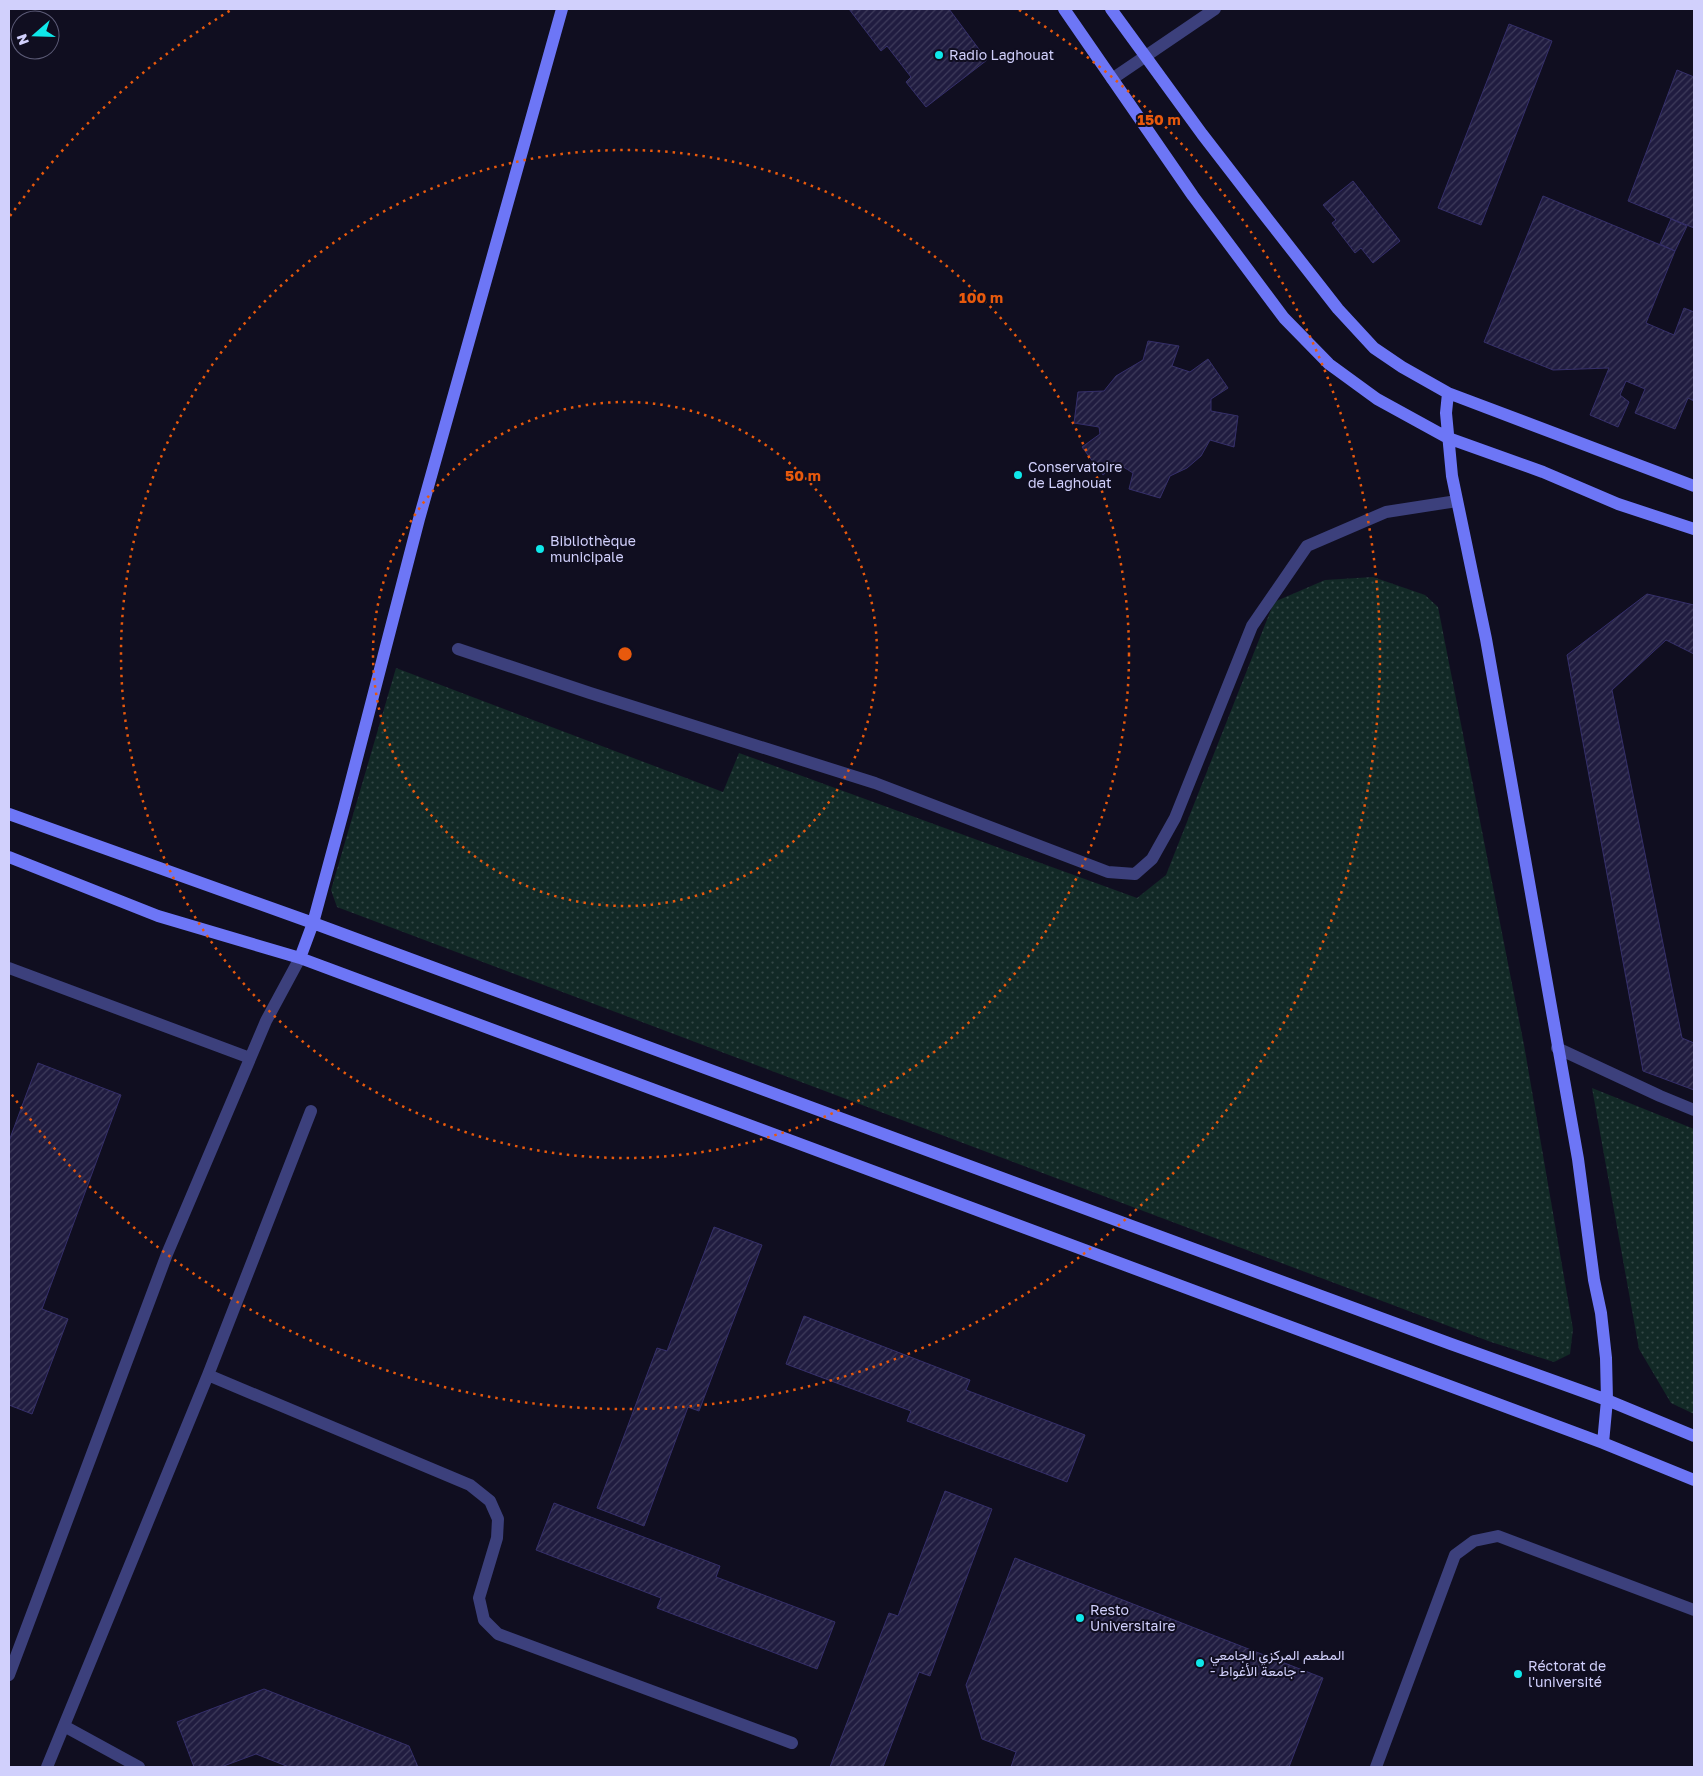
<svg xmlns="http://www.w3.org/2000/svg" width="1703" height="1776" viewBox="0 0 1703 1776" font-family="'Golos Text',Vazirmatn,sans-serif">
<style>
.grass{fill:url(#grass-dots)}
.building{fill:url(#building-hatch);stroke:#352f6a}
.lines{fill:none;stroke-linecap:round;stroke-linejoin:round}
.lane{stroke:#3c407c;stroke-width:12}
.street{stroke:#3c407c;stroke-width:12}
.secondary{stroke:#6d76f6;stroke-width:12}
.ring{fill:none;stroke:#e8590c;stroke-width:2.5;stroke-dasharray:2.5 5}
.poi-dot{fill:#0fe8ea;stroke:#100e20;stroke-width:2}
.labels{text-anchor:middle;stroke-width:4;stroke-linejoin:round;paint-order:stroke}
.poi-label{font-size:14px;fill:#d1d0fc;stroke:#100e20;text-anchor:start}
.centre{fill:#e8590c;stroke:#100e20;stroke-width:2.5}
.ring-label{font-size:15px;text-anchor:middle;font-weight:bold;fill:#e8590c;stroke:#100e20;stroke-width:4;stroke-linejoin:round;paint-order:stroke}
</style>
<defs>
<pattern id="grass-dots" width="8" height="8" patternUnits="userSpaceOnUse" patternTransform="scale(1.25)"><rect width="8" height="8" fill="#122926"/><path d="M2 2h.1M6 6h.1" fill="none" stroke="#334746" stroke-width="1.8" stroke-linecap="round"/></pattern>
<pattern id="building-hatch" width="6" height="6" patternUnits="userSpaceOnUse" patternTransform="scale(1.25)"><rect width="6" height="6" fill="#201c40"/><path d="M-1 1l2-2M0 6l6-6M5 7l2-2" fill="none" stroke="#3f3c5c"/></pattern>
</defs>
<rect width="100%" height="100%" fill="#100e20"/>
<path class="grass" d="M1373,577L1425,595L1438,607L1524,1045L1573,1329L1570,1354L1554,1362L1491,1342L337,907L331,890L396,668L723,792L739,753L1137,898L1166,875L1274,602L1325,580Z
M1592,1088L1694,1129V1414L1671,1403L1639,1349Z"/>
<path class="building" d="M849,9H949L987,60L926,107L906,82L911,77L887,46L881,51Z
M1509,24L1552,41L1481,225L1438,208Z
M1677,70L1694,77V228L1628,201Z
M1353,181L1400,241L1373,263L1361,248L1355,253L1332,223L1336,220L1323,205Z
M1543,196L1675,251L1646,323L1674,335L1684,308L1694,312V401L1688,398L1675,429L1635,413L1645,389L1626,381L1620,395L1629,402L1618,427L1590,415L1609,368L1553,370L1484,342Z
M1671,219L1687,226L1675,251L1660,244Z
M1148,341L1179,346L1172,366L1190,372L1208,359L1228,388L1211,399V411L1238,416L1234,447L1210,440L1201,456L1187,468L1170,476L1160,498L1129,489L1133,473L1117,463L1103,475L1082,447L1100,434L1099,427L1074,423L1078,392L1104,391L1116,376L1143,360Z
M1647,594L1694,605V654L1666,640L1612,690L1682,1038L1694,1043V1090L1643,1071L1567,655Z
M38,1063L121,1095L42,1309L68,1319L32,1414L9,1405V1141Z
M714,1227L762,1245L699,1411L688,1407L644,1526L597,1508L657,1348L667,1351Z
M804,1316L970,1380L966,1390L1085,1435L1067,1482L907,1421L911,1411L786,1364Z
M945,1491L992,1509L930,1676L919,1672L883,1767H830L889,1613L898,1616Z
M554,1503L720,1566L716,1577L835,1622L817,1669L657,1608L661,1598L536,1550Z
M1015,1558L1323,1678L1289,1767H1011L1016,1752L982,1739L966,1685Z
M264,1689L409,1746L418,1767H289L256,1754L221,1767H194L177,1722Z"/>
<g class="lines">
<path class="lane" d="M458,649L590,693L875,783L1108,872L1135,874L1152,859L1175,818L1252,626L1307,546L1386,512L1457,501
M9,968L250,1058
M208,1375L470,1485L490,1501L498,1519L497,1538L479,1598L484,1620L498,1634L792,1743
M9,1675L167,1254L266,1021L300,958
M64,1726L139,1767
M47,1767L208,1375L311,1111
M1376,1767L1455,1555L1474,1541L1498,1536L1694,1610"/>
<path class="street" d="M1112,79L1215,9
M1557,1048L1660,1096L1694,1110"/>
<path class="secondary" d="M1064,9L1193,196L1284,318L1329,364L1377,399L1448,438L1543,472L1618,504L1694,529
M1111,9L1202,134L1263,213L1338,309L1374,348L1402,367L1448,393L1694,486
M1448,393L1446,413L1452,476L1486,639L1578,1159L1594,1280L1601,1313L1606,1358L1607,1400L1603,1443
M9,814L313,923L1451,1344L1607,1400L1694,1436
M9,857L158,916L300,958L1603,1443L1694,1480
M300,958L313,923L343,812L419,519L562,9"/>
</g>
<g class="ring">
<circle cx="625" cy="654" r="252"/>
<circle cx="625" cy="654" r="504"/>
<path d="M10 216A755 755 0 0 1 231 10M1019 10A755 755 0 1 1 10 1092"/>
</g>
<g class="poi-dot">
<circle cx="939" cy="55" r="5"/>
<circle cx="1018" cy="475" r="5"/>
<circle cx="540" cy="549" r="5"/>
<circle cx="1080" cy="1618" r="5"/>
<circle cx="1200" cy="1663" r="5"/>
<circle cx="1518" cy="1674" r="5"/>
</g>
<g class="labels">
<g class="poi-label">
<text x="949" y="60">Radio Laghouat</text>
<text x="1028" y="472">Conservatoire<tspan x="1028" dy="16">de Laghouat</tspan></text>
<text x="550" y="546">Bibliothèque<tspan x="550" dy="16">municipale</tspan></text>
<text x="1090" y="1615">Resto<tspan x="1090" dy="16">Universitaire</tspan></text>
<text x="1210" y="1660">المطعم المركزي الجامعي<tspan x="1210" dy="16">- جامعة الأغواط -</tspan></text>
<text x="1528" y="1671">Réctorat de<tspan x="1528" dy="16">l'université</tspan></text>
</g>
</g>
<circle cx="625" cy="654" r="8" class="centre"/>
<g class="ring-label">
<text x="1159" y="125">150 m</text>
<text x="981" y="303">100 m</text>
<text x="803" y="481">50 m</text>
</g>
<rect width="1703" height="1776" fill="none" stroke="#d1d0fc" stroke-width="20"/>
<g transform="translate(35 35) rotate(250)"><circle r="24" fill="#100e20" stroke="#5d5c78"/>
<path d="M0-4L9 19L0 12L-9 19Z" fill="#0fe8ea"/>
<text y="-8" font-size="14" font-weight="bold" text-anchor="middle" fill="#d1d0fc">N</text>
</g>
</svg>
